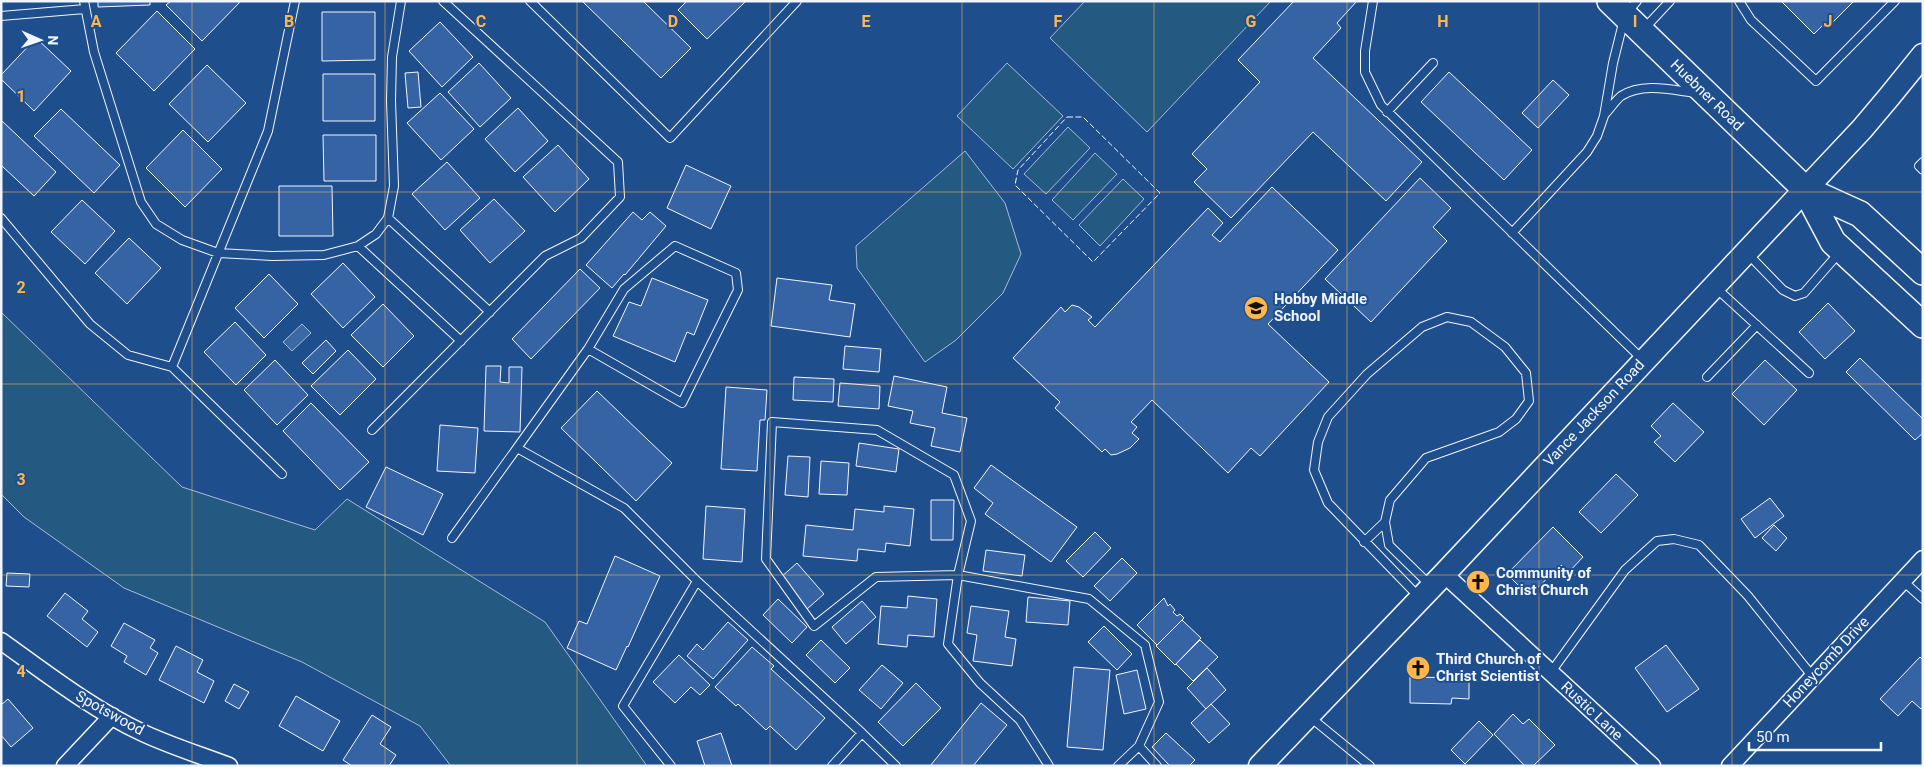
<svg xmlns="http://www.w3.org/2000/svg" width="1924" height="767" viewBox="0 0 1924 767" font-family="Roboto,sans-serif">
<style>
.green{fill:#245a82;stroke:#a8bbd7}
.water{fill:#3b69a3;stroke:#a8bbd7}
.building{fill:#3563a3;stroke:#f2f6ff}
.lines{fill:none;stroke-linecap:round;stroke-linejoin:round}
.lane-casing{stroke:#f2f6ff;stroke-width:10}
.street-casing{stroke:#f2f6ff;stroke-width:19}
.secondary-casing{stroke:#f2f6ff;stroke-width:25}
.primary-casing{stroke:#f2f6ff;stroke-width:28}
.lane{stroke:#1f4e8c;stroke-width:8}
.street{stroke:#1f4e8c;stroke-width:16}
.secondary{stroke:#1f4e8c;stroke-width:22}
.primary{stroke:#1f4e8c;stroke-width:25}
.fence{stroke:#f2f6ff;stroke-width:1;stroke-dasharray:6 2.5;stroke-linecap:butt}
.grid{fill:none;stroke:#ffb74d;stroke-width:1;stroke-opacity:0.55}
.labels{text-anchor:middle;stroke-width:4;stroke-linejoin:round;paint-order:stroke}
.street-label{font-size:15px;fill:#f2f6ff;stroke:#1f4e8c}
.poi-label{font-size:15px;font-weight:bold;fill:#f2f6ff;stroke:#1f4e8c;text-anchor:start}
.grid-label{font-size:16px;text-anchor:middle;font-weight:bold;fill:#ffb74d;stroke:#1f4e8c;stroke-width:4;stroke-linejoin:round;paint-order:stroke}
</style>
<rect width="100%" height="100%" fill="#1f4e8c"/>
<path class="green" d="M1085,1H1271L1147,132L1050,38Z
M1007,63L1063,116L1013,169L957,116Z
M1068,127L1090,148L1046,194L1024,174Z
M965,151L1005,203L1021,254L1003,293L956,340L925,362L857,268L856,246Z
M1095,153L1117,174L1073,220L1052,200Z
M1123,179L1144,199L1100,246L1079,225Z
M1,312L182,487L315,530L347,499L545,622L647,766H451L420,726L302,662L124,588L24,517L1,494Z"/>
<path class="water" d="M302,324L311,333L292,351L283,342Z"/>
<path class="building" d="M98,1H150V5L98,7Z
M171,1H241L202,41L166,5Z
M582,1H643L691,48L661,78Z
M687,1H746L707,39L678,10Z
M1294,1H1357L1337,23L1341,28L1313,58L1422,162L1386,201L1313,132L1231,218L1194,182L1207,169L1192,154L1260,82L1238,60Z
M1781,1H1854L1827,28L1823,25L1814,34Z
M157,11L195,49L154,91L116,53Z
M322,12H375V60L322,61Z
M440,22L473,57L442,87L409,51Z
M36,38L71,71L34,111L1,79V75Z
M479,63L511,98L480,127L448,92Z
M207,65L246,103L208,142L169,104Z
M418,72L421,107L408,108L405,73Z
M1449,72L1532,150L1504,180L1421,102Z
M323,74H375V121H323Z
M1553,80L1569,95L1538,128L1522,113Z
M440,93L474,129L441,160L407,123Z
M518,108L548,141L515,172L485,139Z
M61,109L120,165L94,193L34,136Z
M1,120L56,172L34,196L1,165Z
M183,130L222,169L185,207L146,168Z
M323,135H376V181H324Z
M558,145L589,179L555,212L523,177Z
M447,162L480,198L445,230L412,194Z
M686,165L731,186L711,229L667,208Z
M1420,178L1451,208L1433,227L1447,241L1371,322L1325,279Z
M279,186H332L333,236H279Z
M1272,187L1338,250L1268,324L1329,382L1260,456L1251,448L1228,473L1152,400L1131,422L1137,427L1132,433L1139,439L1130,448L1117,454L1111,455L1105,449L1102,452L1055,408L1060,402L1013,358L1061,307L1065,312L1072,305L1079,307L1092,317L1088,320L1095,327L1208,208L1223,223L1212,235L1220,242Z
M494,199L525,231L490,263L460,230Z
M82,200L115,231L85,264L51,232Z
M633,212L642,220L650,212L666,226L625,275L624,274L612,288L586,265Z
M129,238L161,268L127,304L95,273Z
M343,263L375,297L343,328L311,294Z
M580,269L600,288L531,359L512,339Z
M269,274L298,304L264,338L235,308Z
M652,278L708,300L694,335L687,332L675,362L613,336L629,302L641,306Z
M777,278L832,285L829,300L855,304L850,337L771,326Z
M1828,303L1855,331L1825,359L1799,332Z
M383,304L414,336L383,367L351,335Z
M235,322L266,355L236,385L204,352Z
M326,340L336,351L313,374L302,363Z
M845,346L881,349L879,372L843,369Z
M348,350L376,379L340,415L311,386Z
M1860,358L1923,419V433L1915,440L1846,372Z
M275,360L308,395L277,425L244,390Z
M1765,360L1797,390L1764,425L1732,394Z
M486,366H501L500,382L509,383V367H522L520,432L484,431Z
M894,376L947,387L942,413L967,418L960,452L931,446L935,428L910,423L913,411L888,406Z
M794,377L834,379L833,402L793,400Z
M840,383L880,386L879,409L838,406Z
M726,387L767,390L765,420H760L757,471L721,469Z
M597,391L672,463L636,501L561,428Z
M311,403L369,462L340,490L283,431Z
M1673,403L1704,432L1675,462L1654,442L1661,436L1651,426Z
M440,425L478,428L475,473L437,471Z
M859,443L899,449L896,472L856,466Z
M788,456L810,457L808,497L785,495Z
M821,461L849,463L847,495L819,494Z
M991,465L1077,527L1051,562L985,514L993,503L974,488Z
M386,467L443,494L423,535L366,507Z
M1616,474L1638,495L1601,533L1579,512Z
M1770,498L1784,516L1755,538L1741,519Z
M931,500H954L953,540H931Z
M706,506L745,509L742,562L703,559Z
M884,506L914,509L910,546L886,543L885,552L858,549L857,561L803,556L806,525L853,530L855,509L884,512Z
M1774,525L1787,538L1776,551L1762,538Z
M1553,527L1583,557L1568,573L1561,565L1529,596L1507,574Z
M1095,532L1111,548L1083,577L1066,561Z
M986,550L1025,555L1022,576L983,571Z
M615,556L660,576L628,647L627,646L616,670L567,648L579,621L587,624Z
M1122,558L1137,573L1110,601L1094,586Z
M797,563L824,594L807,609L780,578Z
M7,573L30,574L29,587L6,586Z
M65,593L88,611L82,619L98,632L87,647L47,616Z
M908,596L937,599L934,637L908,635L907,647L878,644L881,606L907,608Z
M1028,597L1070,601L1068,625L1026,622Z
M1164,598L1168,606L1170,604L1175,610L1173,612L1177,616L1180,614L1184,618L1157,645L1137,625Z
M778,599L807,627L792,643L763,615Z
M862,601L876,617L846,644L832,627Z
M971,606L1009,611L1005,637L1016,639L1012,666L973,661L977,635L967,633Z
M1182,620L1201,638L1175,665L1156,646Z
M728,622L748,640L713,679L687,656L697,644L703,650Z
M124,623L155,640L150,648L158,653L146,675L124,662L127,656L111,646Z
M1104,626L1132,654L1117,670L1088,642Z
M821,640L850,668L835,683L806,655Z
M1200,640L1218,657L1193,681L1176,664Z
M1666,645L1699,689L1667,712L1635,668Z
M176,646L203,660L197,672L214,681L204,703L159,680Z
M752,647L774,666L771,669L825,718L796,750L770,726L766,730L738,704L736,706L715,687Z
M679,655L710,685L700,695L691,687L675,703L653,682Z
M1920,657L1923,660V707L1921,709L1912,701L1898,716L1880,699Z
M882,665L903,683L881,709L859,690Z
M1074,667L1110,670L1103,750L1067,747Z
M1207,668L1226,690L1206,709L1187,688Z
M1137,670L1146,709L1124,714L1116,675Z
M1410,677L1469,678V699L1452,698L1451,704L1410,703Z
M916,683L941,708L903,746L878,722Z
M234,684L249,692L239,709L225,701Z
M296,696L340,721L323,751L279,726Z
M8,699L33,728L11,747L1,735V705Z
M981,703L1007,725L973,766H930Z
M1211,704L1230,724L1209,743L1191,723Z
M1513,714L1523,724L1529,719L1555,745L1533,766H1525L1494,734Z
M372,715L391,727L380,744L396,755L389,766H352L343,760Z
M1479,721L1493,735L1465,764L1451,750Z
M721,733L732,766H705L697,741Z
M1166,733L1195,760L1189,766H1170L1152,747Z"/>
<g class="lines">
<g class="lane-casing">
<path id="lane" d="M84,1L94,52L141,202L156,224L182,240L218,253L272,256L324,255L358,246L376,234L388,218L394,186L391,101L392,57L401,1
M530,1L670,138L797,1
M1373,1L1365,51V72L1381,105L1642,359
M1739,1L1751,20L1816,81L1895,1
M1,16L85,9
M1643,30L1670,1
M1387,112L1433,63
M1605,114C1610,109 1615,101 1621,96C1643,82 1672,90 1696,93
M1923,162L1919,166L1923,170
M1,218L90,324L128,355L172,367L282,474
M388,218L490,312
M1512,233L1587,152L1597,136L1604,116L1613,63L1625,15L1637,1
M358,246L461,341
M1748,254L1783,290L1795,296L1804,293L1839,253
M1715,287L1809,373
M172,367L268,131L295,1
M1707,377L1757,325
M772,422L877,430L954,475L971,521L958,575L876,577L814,626L766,559Z
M372,430L545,256L581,238L620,197L618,162L443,1
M517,448L588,349L682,403L738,290L736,273L675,246L624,289L588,349
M452,538L517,448L624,508L697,581
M1364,542L1385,522
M1903,581L1923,599
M1419,597L1328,503L1314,470L1318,442L1328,417L1367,374L1422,327L1447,317L1471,322L1505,347L1526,373L1529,401L1516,419L1499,432L1426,458L1390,500L1385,522L1389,545L1431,586
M1551,672L1625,570L1657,541L1674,539L1699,545L1748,596L1813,677
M1310,717L1370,766
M671,766L623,706L697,581L862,733
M832,766L862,733L896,766
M1049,766L1020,720L980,683L948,644L958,575L1089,599L1145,645L1159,702L1139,746
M1118,766L1139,746L1157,766"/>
</g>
<g class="street-casing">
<path id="street" d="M1444,574L1652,766
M1,641C47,674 92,709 143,733C171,746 200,755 229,766
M65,766L112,716
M1730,766L1923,559"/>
</g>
<g class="secondary-casing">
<path id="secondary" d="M1260,766L1444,574L1862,129L1889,97L1923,55"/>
</g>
<g class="primary-casing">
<path id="primary" d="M1610,1L1805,189L1833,242L1923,325
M1805,189L1860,214L1923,272"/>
</g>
<use href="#lane" class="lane"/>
<use href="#street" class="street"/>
<use href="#secondary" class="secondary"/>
<use href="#primary" class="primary"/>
<path class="fence" d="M1067,117H1083L1160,193L1093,262L1015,185L1018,170Z"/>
</g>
<path class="grid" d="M192,1V766M385,1V766M577,1V766M770,1V766M962,1V766M1154,1V766M1347,1V766M1539,1V766M1732,1V766M1,192H1923M1,384H1923M1,575H1923"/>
<defs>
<g id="school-disc" transform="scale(1.25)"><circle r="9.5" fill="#ffb74d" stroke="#1f4e8c"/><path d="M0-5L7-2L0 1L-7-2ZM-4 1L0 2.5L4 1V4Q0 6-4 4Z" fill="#111"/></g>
<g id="church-disc" transform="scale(1.25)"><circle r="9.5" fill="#ffb74d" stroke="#1f4e8c"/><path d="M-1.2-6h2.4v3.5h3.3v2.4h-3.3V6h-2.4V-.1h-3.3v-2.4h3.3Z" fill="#111"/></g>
</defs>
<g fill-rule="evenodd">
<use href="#school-disc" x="1256" y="308"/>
<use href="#church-disc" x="1478" y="582"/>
<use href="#church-disc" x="1418" y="668"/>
</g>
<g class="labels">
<g class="street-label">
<text transform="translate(1707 95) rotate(44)" y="5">Huebner Road</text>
<text transform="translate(1594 413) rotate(-47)" y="5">Vance Jackson Road</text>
<text transform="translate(1826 662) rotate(-47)" y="5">Honeycomb Drive</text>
<text transform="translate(1592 711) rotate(43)" y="5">Rustic Lane</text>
<text transform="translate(110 713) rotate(29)" y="5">Spotswood</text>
</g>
<g class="poi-label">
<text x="1274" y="304">Hobby Middle<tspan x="1274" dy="17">School</tspan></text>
<text x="1496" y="578">Community of<tspan x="1496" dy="17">Christ Church</tspan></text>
<text x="1436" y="664">Third Church of<tspan x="1436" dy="17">Christ Scientist</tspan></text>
</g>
</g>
<g class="grid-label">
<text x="96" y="27">A</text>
<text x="289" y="27">B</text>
<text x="481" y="27">C</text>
<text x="673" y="27">D</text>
<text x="866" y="27">E</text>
<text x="1058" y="27">F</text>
<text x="1251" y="27">G</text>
<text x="1443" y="27">H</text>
<text x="1635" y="27">I</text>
<text x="1828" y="27">J</text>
<text x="21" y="102">1</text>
<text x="21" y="293">2</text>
<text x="21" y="485">3</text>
<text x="21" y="677">4</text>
</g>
<rect width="1924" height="767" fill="none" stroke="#f2f6ff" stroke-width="5"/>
<g transform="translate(40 40) rotate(92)" stroke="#1f4e8c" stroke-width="4" paint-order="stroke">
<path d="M0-4L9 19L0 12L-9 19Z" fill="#f2f6ff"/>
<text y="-8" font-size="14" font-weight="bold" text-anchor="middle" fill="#f2f6ff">N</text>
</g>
<path d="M1749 742v8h132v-8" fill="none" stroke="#f2f6ff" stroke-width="2.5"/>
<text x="1756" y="742" font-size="15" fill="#f2f6ff" stroke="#1f4e8c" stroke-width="4" paint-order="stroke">50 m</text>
</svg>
